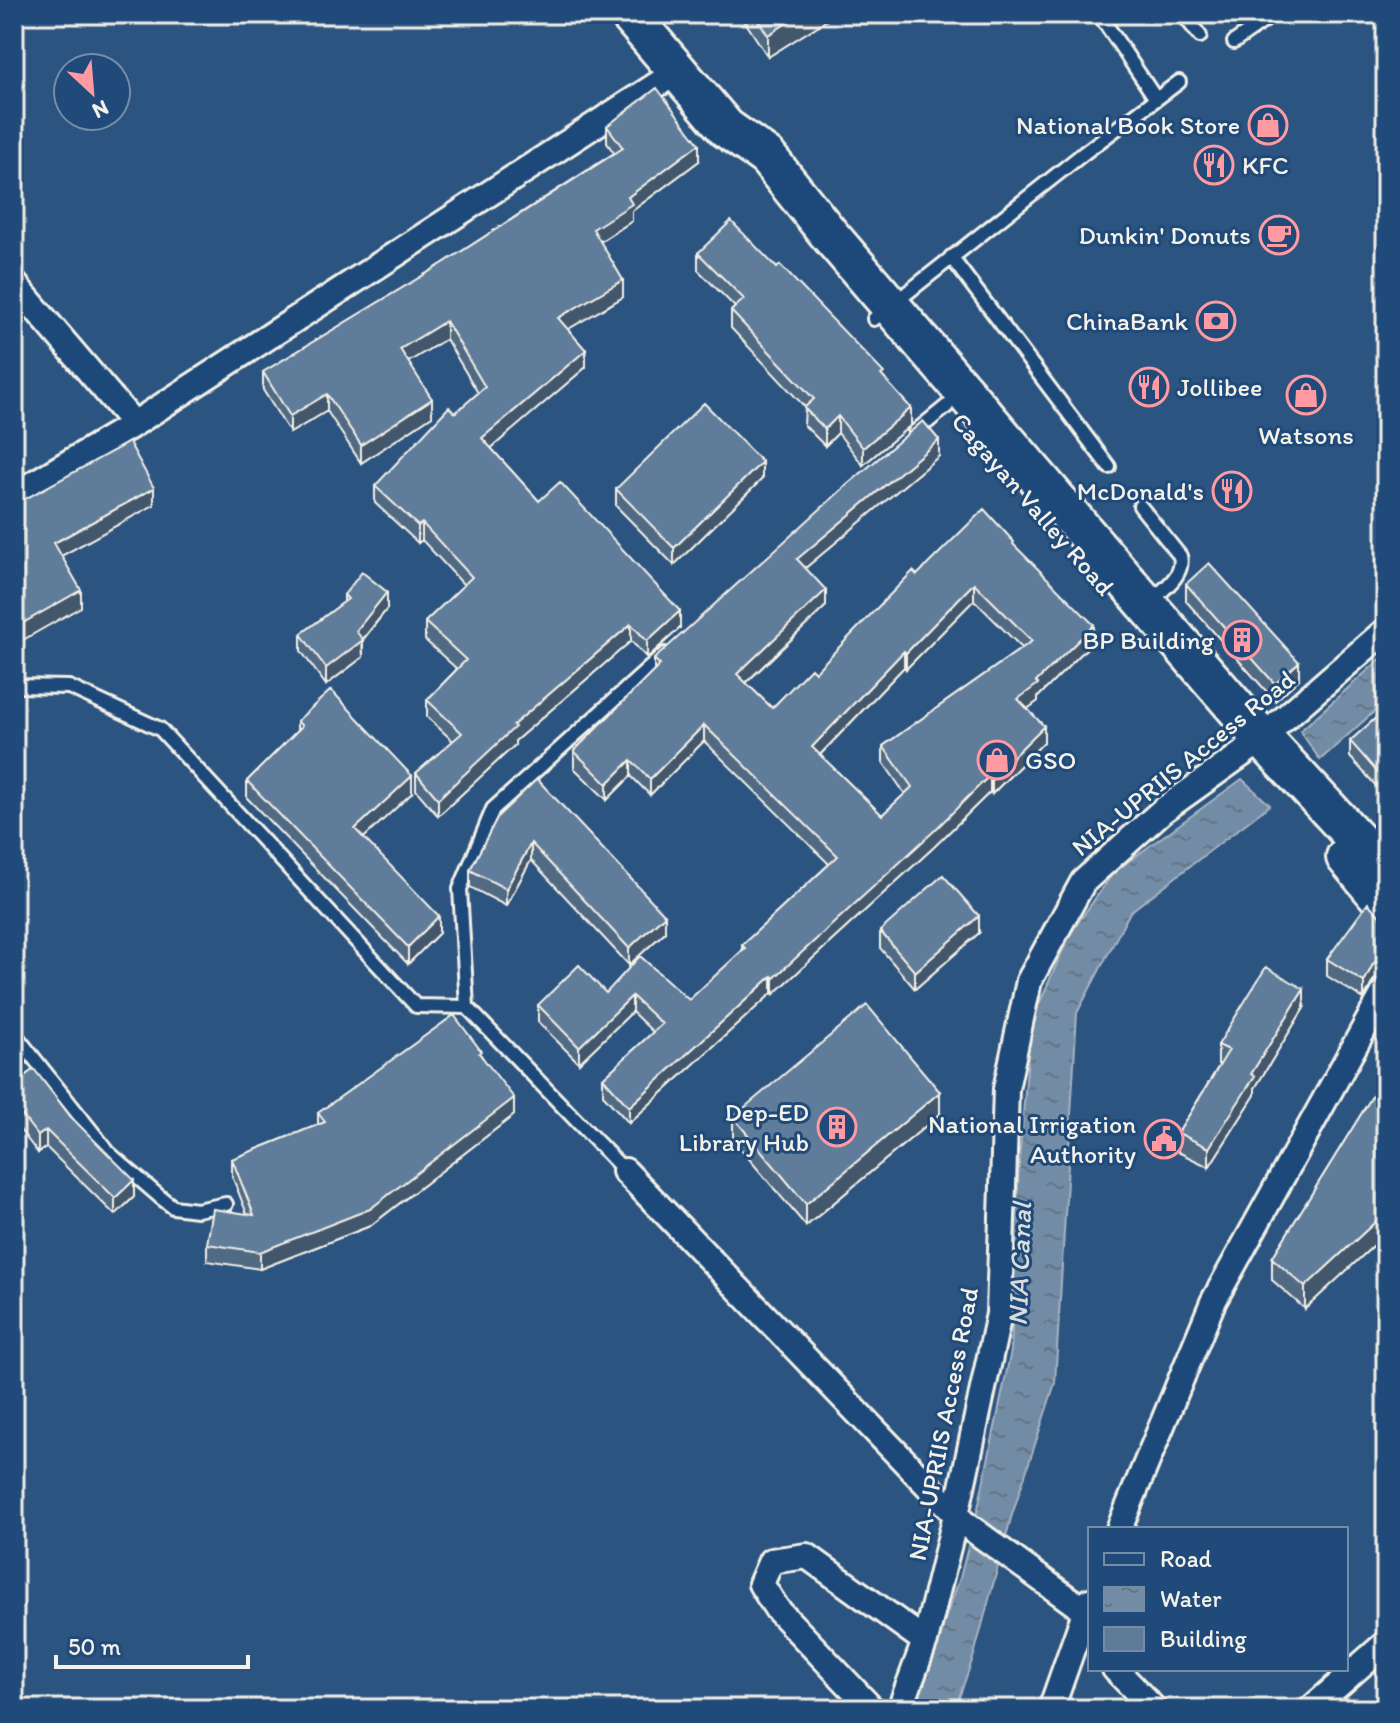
<svg xmlns="http://www.w3.org/2000/svg" width="1400" height="1723" viewBox="0 0 1400 1723" font-family="Itim,sans-serif">
<style>
.water{fill:url(#water-ripples);stroke:#a7b4c0;stroke-width:2}
.lines{fill:none;stroke-linecap:round;stroke-linejoin:round}
.service-casing{stroke:#f4f1e8;stroke-width:18}
.minor-casing{stroke:#f4f1e8;stroke-width:30}
.trunk-casing{stroke:#f4f1e8;stroke-width:44}
.service{stroke:#1f4a7a;stroke-width:12}
.minor{stroke:#1f4a7a;stroke-width:24}
.trunk{stroke:#1f4a7a;stroke-width:38}
.wall{fill:#516a84;stroke:#f4f1e8;stroke-width:2;fill-rule:evenodd}
.shaded-wall{fill:#42566c;stroke:#f4f1e8;stroke-width:2}
.building{fill:#5e7b9a;stroke:#f4f1e8;stroke-width:2;fill-rule:evenodd}
.labels{text-anchor:middle;stroke-width:6;stroke-linejoin:round;paint-order:stroke}
.poi-label{font-size:26px;fill:#f4f1e8;stroke:#1f4a7a;text-anchor:end}
.street-label{font-size:26px;fill:#f4f1e8;stroke:#1f4a7a}
.water-label{font-size:28px;font-style:italic;fill:#dadddb;stroke:#1f4a7a}
</style>
<defs>
<pattern id="water-ripples" width="26" height="14" patternUnits="userSpaceOnUse" patternTransform="scale(2)"><rect width="26" height="14" fill="#738ca6"/><path d="M2 4q2-2 4 0t4 0M15 11q2-2 4 0t4 0" fill="none" stroke="#647484"/></pattern>
</defs>
<rect width="100%" height="100%" fill="#2c5481"/>
<filter id="ink" filterUnits="userSpaceOnUse"><feTurbulence type="fractalNoise" baseFrequency=".0125" numOctaves="2"/><feDisplacementMap in="SourceGraphic" scale="16" xChannelSelector="R" yChannelSelector="G"/><feConvolveMatrix kernelMatrix="1 2 1 2 8 2 1 2 1" color-interpolation-filters="sRGB"/></filter>
<g filter="url(#ink)">
<path class="water" d="M1386,654V701L1320,760L1300,731Z
M1242,779L1270,805L1130,912L1077,1013L1055,1383L1011,1518L974,1655L955,1709H912L960,1578L978,1508L1011,1351L1019,1161L1031,1022L1070,934L1114,872Z"/>
<g class="lines">
<g class="service-casing">
<path id="service" d="M1099,14L1156,99
M1183,14L1200,36
M1234,42L1274,14
M951,257L1109,467
M874,319L1084,153L1179,82
M915,432L947,406
M1140,506L1180,556C1185,576 1162,590 1149,603
M14,686L69,687L160,729L416,1006L467,1007
M14,1033L109,1153L160,1197L173,1207L197,1210L226,1204
M625,1171L467,1007L460,889L493,809L665,654"/>
</g>
<g class="minor-casing">
<path id="minor" d="M14,283L134,424
M14,495L134,424L678,71
M625,1171L964,1523L1085,1611L1090,1620
M1119,1529L1213,1302L1386,989
M1115,1669L1154,1709
M872,1709L777,1609L761,1584L771,1561L807,1556L925,1641
M900,1709L925,1641L956,1515L999,1314L1006,1089L1029,981L1083,882L1162,811L1249,749L1386,630
M1051,1709L1089,1601
M1311,1709L1386,1643"/>
</g>
<g class="trunk-casing">
<path id="trunk" d="M629,14L726,128L767,157L828,233L1147,605L1262,738L1386,871
M1346,857L1386,905"/>
</g>
<use href="#service" class="service"/>
<use href="#minor" class="minor"/>
<use href="#trunk" class="trunk"/>
</g>
<path class="wall" d="M740,14H830V18L768,57Z
M607,126L699,161L632,211V221L600,242L623,297L568,329L586,367L491,448L539,501L680,628L647,658L631,641L515,741V745L438,816L416,790V773L453,741L427,717V700L457,669L425,640V622L464,585L422,540L418,543L375,503V486L478,393L446,339L408,362L432,416L361,463L327,411L290,433L263,390V372L442,264L614,153L607,143Z
M698,253L884,378L911,425L863,465L838,433L825,446L804,425L805,407L731,328V311L735,307L698,270Z
M939,456L805,568L826,606L746,683L772,708L815,672L917,575L1014,546L1094,641L1038,697V701L1027,709L1044,742L992,794L990,792L934,847L774,994L772,993L629,1123L603,1095V1078L653,1032L632,1012L579,1063L538,1022V1005L606,993L689,1000L742,951V945L829,864L704,741L650,795L631,776L607,800L574,768V751L654,671V659ZM974,600L1022,648L883,746V762L905,794L882,815L820,755L904,667L906,669Z
M762,479L674,565L616,506V489Z
M1186,584L1299,679L1275,701L1186,601Z
M344,595L387,609L363,640V657L326,685L301,651V634L344,602Z
M1386,709V797L1350,757V741Z
M297,721L412,793L363,838L439,933L408,964L247,798V781L297,731Z
M1386,802V827L1381,822V806Z
M498,816L665,932L629,965L531,860L506,906L470,887V870Z
M1386,923V975L1379,976L1373,981L1364,999L1327,976V959Z
M880,931L979,933L915,989L880,948Z
M1304,1008L1255,1088V1095L1209,1167L1178,1152V1133L1220,1064H1218V1045Z
M481,1055L514,1115L370,1226L260,1269L207,1261V1244L247,1214L232,1176V1159L318,1125V1113Z
M1386,1074V1234L1305,1309L1272,1280V1258Z
M14,1084L71,1117L134,1197L115,1215L46,1147L38,1153L14,1122Z
M940,1114L806,1226L733,1140V1117Z"/>
<path class="shaded-wall" d="M801,14H830V18L768,57V35Z
M699,144V161L632,211V221L593,246V229L628,197Z
M623,280V297L558,335V318Z
M446,321V339L400,367V349Z
M586,350V367L482,456V438Z
M327,394V411L290,433V416Z
M432,399V416L361,463V445Z
M911,408V425L863,465V448Z
M838,416V433L825,446V429Z
M939,440V456L797,575V559Z
M762,462V479L674,565V548Z
M154,488V505L54,560V543Z
M422,523V540L418,543V526Z
M974,583V600L906,669V653Z
M81,590V607L14,645V628Z
M826,590V606L737,691V674Z
M387,592V609L362,640L363,657L326,685V668Z
M680,611V628L647,658V641Z
M631,624V641L515,741V745L438,816V799L513,725Z
M1094,625V641L1038,697V701L1018,716V699Z
M904,651V667L812,763V747Z
M1299,662V679L1275,701V684Z
M704,725V741L650,795V779Z
M1044,726V742L992,794V777Z
M631,760V776L607,800V784Z
M990,775V792L934,847L774,994V978Z
M412,776V793L355,846V829Z
M531,843V860L506,906V889Z
M665,915V932L629,965V948Z
M439,916V933L408,964V947Z
M979,916V933L915,989V972Z
M1379,959V976L1373,981L1364,999V982L1373,964Z
M772,976V993L629,1123V1107Z
M1304,989V1008L1255,1088V1095L1209,1167V1148L1251,1074Z
M632,996V1012L579,1063V1047Z
M940,1092V1114L806,1226V1204Z
M514,1098V1115L370,1226L260,1269V1252Z
M46,1130V1147L38,1153V1136Z
M134,1180V1197L115,1215V1198Z
M1386,1212V1234L1305,1309V1287Z"/>
<path class="building" d="M754,14H801L768,35Z
M657,88L699,144L628,197L632,204L593,229L623,280L558,318L586,350L482,438L539,501L560,482L680,611L647,641L631,624L513,725L515,727L438,799L416,773L462,733L427,700L466,660L425,622L472,577L422,523L418,526L375,486L449,407L455,413L485,387L446,321L400,349L432,399L361,445L327,394L290,416L263,372L442,264L623,148L607,126Z
M731,221L777,268L780,265L884,373L881,375L911,408L863,448L838,416L825,429L804,408L814,399L731,311L744,299L698,253Z
M704,403L762,462L674,548L616,489Z
M923,421L939,440L797,559L826,590L737,674L772,708L811,668L815,672L913,571L917,575L984,509L1014,542L1013,544L1094,625L1036,682L1038,684L1018,699L1044,726L992,777L990,775L934,831L774,978L772,976L629,1107L603,1078L662,1024L632,996L579,1047L538,1005L579,965L606,993L640,956L689,1000L745,948L742,945L838,856L704,725L650,779L631,760L607,784L574,751L660,665L654,659L847,485ZM974,583L1032,641L883,746L912,787L882,815L812,747L904,651L906,653Z
M129,442L154,488L54,543L81,590L14,628V505Z
M1209,563L1299,662L1275,684L1186,584Z
M362,572L387,592L356,631L363,640L326,668L301,634L348,599L344,595Z
M331,690L412,776L355,829L439,916L408,947L247,781L302,726L297,721Z
M1386,709V782L1350,741Z
M537,779L665,915L629,948L531,843L506,889L470,870L498,816Z
M1386,802V812L1381,806Z
M943,875L979,916L915,972L880,931Z
M1368,903L1386,923V958L1379,959L1373,964L1364,982L1327,959Z
M1266,967L1304,989L1251,1074L1255,1076L1209,1148L1178,1133L1229,1050L1218,1045Z
M867,1005L940,1092L806,1204L733,1117Z
M454,1015L481,1051L479,1053L514,1098L370,1209L260,1252L207,1244L213,1209L254,1215L232,1159L325,1122L318,1113Z
M34,1069L71,1117L134,1180L115,1198L46,1130L38,1136L14,1105V1084Z
M1386,1074V1212L1305,1287L1272,1258Z"/>
</g>
<defs>
<g id="shop-ring" transform="scale(2)"><circle r="9.5" fill="#1f4a7a" stroke="#ff9aa2" stroke-width="1.5"/><path d="M-5-2.5h2.3a2.7 3.5 0 0 1 5.4 0H5L5.5 6h-11ZM-1.5-2.5h3a1.5 2.3 0 0 0-3 0Z" fill="#ff9aa2"/></g>
<g id="restaurant-ring" transform="scale(2)"><circle r="9.5" fill="#1f4a7a" stroke="#ff9aa2" stroke-width="1.5"/><path d="M-5-6h1v4h1v-4h1v4h1v-4h1v5L-1.5 .5V6h-2V.5L-5-1ZM5-6V6H3V1.5H1.5Q1.5-4 5-6Z" fill="#ff9aa2"/></g>
<g id="cafe-ring" transform="scale(2)"><circle r="9.5" fill="#1f4a7a" stroke="#ff9aa2" stroke-width="1.5"/><path d="M-5.5-4.5H6V0H3Q3 3.5 0 3.5H-2.5Q-5.5 3.5-5.5 0ZM3-3.2v2h1.7v-2ZM-6 4.5H4V6H-6Z" fill="#ff9aa2"/></g>
<g id="bank-ring" transform="scale(2)"><circle r="9.5" fill="#1f4a7a" stroke="#ff9aa2" stroke-width="1.5"/><path d="M-6-4H6V4H-6ZM0-2.3a2.3 2.3 0 1 0 0 4.6a2.3 2.3 0 1 0 0-4.6Z" fill="#ff9aa2"/></g>
<g id="building-ring" transform="scale(2)"><circle r="9.5" fill="#1f4a7a" stroke="#ff9aa2" stroke-width="1.5"/><path d="M-4-6H4V6H1V3H-1V6H-4ZM-2.5-4.3h1.7v1.8h-1.7ZM.8-4.3h1.7v1.8H.8ZM-2.5-1h1.7V.8h-1.7ZM.8-1h1.7V.8H.8Z" fill="#ff9aa2"/></g>
<g id="civic-ring" transform="scale(2)"><circle r="9.5" fill="#1f4a7a" stroke="#ff9aa2" stroke-width="1.5"/><path d="M-.6-6.5H3V-4.5H.6V-3L4-1V1h2V6H-6V1h2V-1L-.6-3ZM-1.2 2.5V6h2.4V2.5Z" fill="#ff9aa2"/></g>
</defs>
<g fill-rule="evenodd">
<use href="#shop-ring" x="1268" y="125"/>
<use href="#restaurant-ring" x="1214" y="165"/>
<use href="#cafe-ring" x="1279" y="235"/>
<use href="#bank-ring" x="1216" y="321"/>
<use href="#restaurant-ring" x="1149" y="387"/>
<use href="#shop-ring" x="1306" y="395"/>
<use href="#restaurant-ring" x="1232" y="491"/>
<use href="#building-ring" x="1242" y="640"/>
<use href="#shop-ring" x="997" y="760"/>
<use href="#building-ring" x="837" y="1127"/>
<use href="#civic-ring" x="1164" y="1139"/>
</g>
<g class="labels">
<g class="poi-label">
<text x="1240" y="134">National Book Store</text>
<text x="1242" y="174" text-anchor="start">KFC</text>
<text x="1251" y="244">Dunkin' Donuts</text>
<text x="1188" y="330">ChinaBank</text>
<text x="1177" y="396" text-anchor="start">Jollibee</text>
<text x="1306" y="444" text-anchor="middle">Watsons</text>
<text x="1204" y="500">McDonald's</text>
<text x="1214" y="649">BP Building</text>
<text x="1025" y="769" text-anchor="start">GSO</text>
<text x="809" y="1121">Dep-ED<tspan x="809" dy="30">Library Hub</tspan></text>
<text x="1136" y="1133">National Irrigation<tspan x="1136" dy="30">Authority</tspan></text>
</g>
<g class="street-label">
<text transform="translate(1033 504) rotate(49)" y="9">Cagayan Valley Road</text>
<text transform="translate(1183 763) rotate(-39)" y="9">NIA-UPRIIS Access Road</text>
<text transform="translate(943 1424) rotate(-79)" y="9">NIA-UPRIIS Access Road</text>
</g>
<g class="water-label">
<text transform="translate(1019 1264) rotate(-88)" y="10">NIA Canal</text>
</g>
</g>
<rect width="1400" height="1723" fill="none" stroke="#1f4a7a" stroke-width="48"/>
<rect x="24" y="24" width="1352" height="1675" fill="none" stroke="#f4f1e8" stroke-width="3" filter="url(#ink)"/>
<rect x="1088" y="1527" width="260" height="144" fill="#1f4a7a" stroke="#748da6" stroke-width="2"/>
<rect x="1104" y="1553" width="40" height="12" fill="#1f4a7a" stroke="#748da6" stroke-width="2"/>
<text x="1160" y="1567" font-size="24" fill="#f4f1e8">Road</text>
<rect x="1104" y="1587" width="40" height="24" fill="url(#water-ripples)" stroke="#748da6" stroke-width="2"/>
<text x="1160" y="1607" font-size="24" fill="#f4f1e8">Water</text>
<rect x="1104" y="1627" width="40" height="24" fill="#5e7b9a" stroke="#748da6" stroke-width="2"/>
<text x="1160" y="1647" font-size="24" fill="#f4f1e8">Building</text>
<g transform="translate(92 92) rotate(154)"><circle r="38" fill="#1f4a7a" stroke="#748da6" stroke-width="2"/>
<path d="M0-6L14 30L0 20L-14 30Z" fill="#ff9aa2"/>
<text y="-12" font-size="22" font-weight="bold" text-anchor="middle" fill="#f4f1e8">N</text>
</g>
<path d="M56 1655v12h192v-12" fill="none" stroke="#f4f1e8" stroke-width="4"/>
<text x="68" y="1655" font-size="24" fill="#f4f1e8" stroke="#1f4a7a" stroke-width="6" paint-order="stroke">50 m</text>
</svg>
